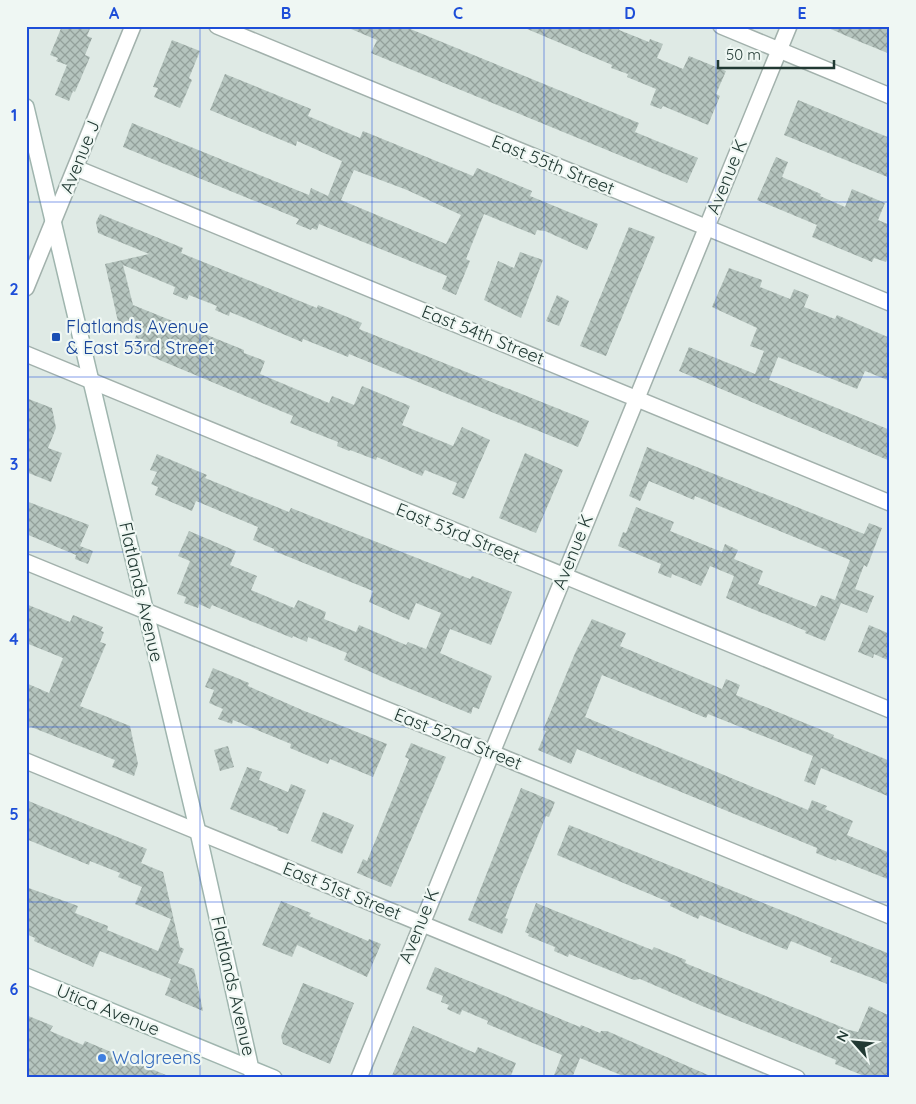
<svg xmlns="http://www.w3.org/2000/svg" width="916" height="1104" viewBox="0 0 916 1104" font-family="Quicksand,sans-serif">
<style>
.building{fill:url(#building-cross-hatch);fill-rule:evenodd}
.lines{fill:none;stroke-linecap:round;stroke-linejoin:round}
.minor-casing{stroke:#a2b1ac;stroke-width:18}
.tertiary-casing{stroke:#a2b1ac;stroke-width:18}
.secondary-casing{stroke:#9fb5ae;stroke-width:18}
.minor{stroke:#fff;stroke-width:15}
.tertiary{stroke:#fff;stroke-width:15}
.secondary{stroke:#fff;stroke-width:15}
.grid{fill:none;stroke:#1d4ed8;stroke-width:1;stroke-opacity:0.55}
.transit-dot{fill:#1a4fb4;stroke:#eff7f3;stroke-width:2}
.shop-dot{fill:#3f7fe0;stroke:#eff7f3;stroke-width:2}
.labels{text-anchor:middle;stroke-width:4.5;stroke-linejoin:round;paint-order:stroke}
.street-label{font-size:18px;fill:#213933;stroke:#eff7f3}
.transit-label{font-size:18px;fill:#164399;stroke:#eff7f3;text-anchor:start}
.shop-label{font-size:18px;fill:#366cbe;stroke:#eff7f3;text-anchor:start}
.neatline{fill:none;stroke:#1d4ed8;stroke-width:2}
.grid-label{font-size:16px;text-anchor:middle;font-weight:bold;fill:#1d4ed8}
</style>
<defs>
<pattern id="building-cross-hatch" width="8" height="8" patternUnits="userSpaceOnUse" patternTransform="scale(1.25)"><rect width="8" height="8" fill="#b5c4be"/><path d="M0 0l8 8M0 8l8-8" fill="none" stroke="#93a09b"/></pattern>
</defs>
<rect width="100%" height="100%" fill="#dfeae5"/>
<path class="building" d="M62,26H91L87,36L92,38L85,55L90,57L75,92L73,91L69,101L55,95L67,65L56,61L58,58L50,55Z
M344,26H403L639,123L635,132L698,158L687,183L371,53L377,40Z
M520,26H620L619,30L649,42L650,39L663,44L657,58L683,69L689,56L726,71L716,94L720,96L708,125L663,106L661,109L650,105L656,89L627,77L628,74L611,68L612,65Z
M824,26H890V54L858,41Z
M172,40L200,51L189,78L192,80L180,108L154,97L158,88L153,87Z
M225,74L311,109L308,116L360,138L363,131L473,176L477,168L532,191L530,196L598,224L587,250L545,231L537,230L535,235L484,214L466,259L470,261L456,295L442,289L447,276L319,224L317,230L312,228L311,230L296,224L299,219L123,147L132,123L309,195L311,188L328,196L342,161L297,141L296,146L210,110ZM354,170L407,190L461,215L446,244L341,200Z
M798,100L890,138V178L784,135Z
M776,157L788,162L782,177L821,194L820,196L845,207L852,189L885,203L878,220L890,225V253L886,262L874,258L872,262L812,237L817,225L757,200Z
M100,214L183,248L181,253L317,308L318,305L362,323L359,329L589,421L578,447L349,354L348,357L303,339L302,342L230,312L229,316L215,310L217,306L189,295L187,300L173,294L175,287L123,265L133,305L244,350V353L265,361L260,374L329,403L332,396L354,405L362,386L410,406L402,425L453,446L462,427L490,440L464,499L452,494L457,483L425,470L422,476L377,457L376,460L350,450L349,451L337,446L338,442L290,423L293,416L131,348L142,321L119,326L105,264L149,254L98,233L96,222Z
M629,227L655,237L606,356L580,346Z
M520,252L543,260L521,318L484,300L498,261L514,268Z
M729,268L762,280L760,287L790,299L794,289L809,295L804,307L835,319L837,315L890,338V381L865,371L857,389L778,357L769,380L890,430V461L679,371L689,347L755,374L764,351L750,346L757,328L712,307Z
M557,295L569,301L559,326L546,321Z
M26,398L52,408L56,428L48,448L62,453L51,482L26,472Z
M647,447L864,534L869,523L882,528L867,567L864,565L855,589L874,596L867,613L841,603L825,641L805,633L806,631L726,598L734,576L710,566L701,586L672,574L671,578L658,573L661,564L618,546L623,532L626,533L636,507L674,522L670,531L722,552L725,544L738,550L734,559L763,571L758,584L816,607L821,595L835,600L850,560L695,496L694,500L649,481L640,501L629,496Z
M525,453L563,470L536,533L499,518Z
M157,454L207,475L205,478L289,512L291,508L470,579L472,576L512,592L491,645L450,629L440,653L492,676L479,709L473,707L471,714L391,681L344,660L347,653L308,637L307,642L293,636L292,638L212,605L210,609L199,604L198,608L184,603L186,597L177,594L190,561L178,556L189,531L236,551L230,565L257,576L251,590L294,608L298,600L326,612L324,619L356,632L359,625L406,645L408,642L426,649L441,613L416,603L409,620L369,602L373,591L274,551V549L253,540L258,527L196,501L192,511L155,495L158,487L151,484L157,472L150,470Z
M26,501L89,525L80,546L93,551L88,564L75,559L76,555L26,534Z
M26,604L70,622L73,615L103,627L101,631L104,632L100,642L106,644L80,706L130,726L138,764L134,776L112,767L115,760L26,725V683L49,693L63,658L26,643Z
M592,619L626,633L620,646L722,689L726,679L740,685L736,695L834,735L833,737L890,761V797L821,768L815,785L804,781L813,756L708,714L706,718L602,675L585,717L808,810L812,800L827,806L825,809L853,821L847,835L890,853V880L837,859L836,861L816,853L817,848L577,749L571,764L538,750L546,731L543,730L576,651Z
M869,625L890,634V661L874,654L873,658L858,652Z
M213,668L249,683L248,686L302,710L387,744L373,777L330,759L328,764L290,748L291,744L233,720L232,724L218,719L223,709L209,703L214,690L205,687Z
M411,743L446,757L391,887L357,873L363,859L367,861L409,759L405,757Z
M228,746L234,767L220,771L214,750Z
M247,767L262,772L259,780L288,792L291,784L306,790L288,834L277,830L278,828L230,809Z
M521,788L555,802L549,817L546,816L516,889L505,918L508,919L502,934L468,920Z
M26,800L147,849L141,863L163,872L180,947L184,949L178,963L194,969L203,1011L165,995L171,979L100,951L93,967L34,941L35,938L26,934V887L78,906L75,913L108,926L107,930L158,951L171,919L135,904L142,887L118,877L120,873L90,861L89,865L26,839Z
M323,812L354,825L342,854L311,841Z
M569,825L890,954V985L830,962L832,958L791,941L787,950L700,915L698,919L670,906L671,903L557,855Z
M281,901L311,913L309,916L368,941L369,939L381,944L367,977L297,945L292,957L262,945Z
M536,903L652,950L654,947L686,960L685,963L849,1030L858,1032L869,1006L890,1016V1078H869L835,1064L836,1060L812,1050L702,1006L640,979L634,980L569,954L568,957L554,951L555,947L528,936L529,934L525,932Z
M435,967L580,1027L581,1025L600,1033L601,1031H607L715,1078H628L580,1058L572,1078H553L562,1055L487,1024L488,1021L462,1010L460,1015L447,1009L449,1005L441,1002L443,996L426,989Z
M303,983L354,1003L330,1064L283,1044L281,1036Z
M26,1015L53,1026L50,1031L83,1045L85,1041L173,1078H26Z
M413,1026L475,1053L478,1047L516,1063L510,1078H391Z"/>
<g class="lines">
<g class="minor-casing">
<path id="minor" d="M217,26L890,303
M721,26L890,96
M76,168L890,503
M26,288L133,26
M26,354L890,710
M26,562L890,916
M26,761L797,1078"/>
</g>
<g class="tertiary-casing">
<path id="tertiary" d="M359,1078L789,26"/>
</g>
<g class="secondary-casing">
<path id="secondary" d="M26,107L198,832L253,1078
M26,976L274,1078"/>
</g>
<use href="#minor" class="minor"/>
<use href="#tertiary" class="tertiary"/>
<use href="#secondary" class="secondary"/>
</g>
<path class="grid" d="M200,26V1078M372,26V1078M544,26V1078M716,26V1078M26,202H890M26,377H890M26,552H890M26,727H890M26,902H890"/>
<rect class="transit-dot" x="51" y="332" width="10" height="10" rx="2.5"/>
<circle class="shop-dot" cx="102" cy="1058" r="5"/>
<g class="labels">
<g class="street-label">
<text transform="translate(80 157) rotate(-68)" y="6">Avenue J</text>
<text transform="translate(553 165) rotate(22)" y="6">East 55th Street</text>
<text transform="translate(727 177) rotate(-68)" y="6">Avenue K</text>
<text transform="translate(483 335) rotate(22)" y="6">East 54th Street</text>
<text transform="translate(458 533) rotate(22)" y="6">East 53rd Street</text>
<text transform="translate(573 552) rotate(-68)" y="6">Avenue K</text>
<text transform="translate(141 592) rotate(77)" y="6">Flatlands Avenue</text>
<text transform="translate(458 739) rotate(22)" y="6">East 52nd Street</text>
<text transform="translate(342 891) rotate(22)" y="6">East 51st Street</text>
<text transform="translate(419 926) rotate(-68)" y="6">Avenue K</text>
<text transform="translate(233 986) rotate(77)" y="6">Flatlands Avenue</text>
<text transform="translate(108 1010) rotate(22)" y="6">Utica Avenue</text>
</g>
<g class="transit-label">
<text x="66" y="333">Flatlands Avenue<tspan x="66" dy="21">&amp; East 53rd Street</tspan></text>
</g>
<g class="shop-label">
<text x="112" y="1064">Walgreens</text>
</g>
</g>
<rect width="916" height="1104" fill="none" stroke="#eff7f3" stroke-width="55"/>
<g transform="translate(854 1042) rotate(297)" stroke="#eff7f3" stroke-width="4" paint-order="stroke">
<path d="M0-4L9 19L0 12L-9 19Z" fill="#213933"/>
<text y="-8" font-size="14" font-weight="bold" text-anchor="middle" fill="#213933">N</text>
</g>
<path d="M718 60v8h116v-8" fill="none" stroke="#213933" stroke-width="2.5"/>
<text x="726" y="60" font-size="15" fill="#213933" stroke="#eff7f3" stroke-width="4" paint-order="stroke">50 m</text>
<rect x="28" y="28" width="860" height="1048" class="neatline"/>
<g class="grid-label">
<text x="114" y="19">A</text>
<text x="286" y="19">B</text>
<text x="458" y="19">C</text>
<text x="630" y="19">D</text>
<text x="802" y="19">E</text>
<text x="14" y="121">1</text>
<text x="14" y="295">2</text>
<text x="14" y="470">3</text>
<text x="14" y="645">4</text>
<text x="14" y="820">5</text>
<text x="14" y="995">6</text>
</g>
</svg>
